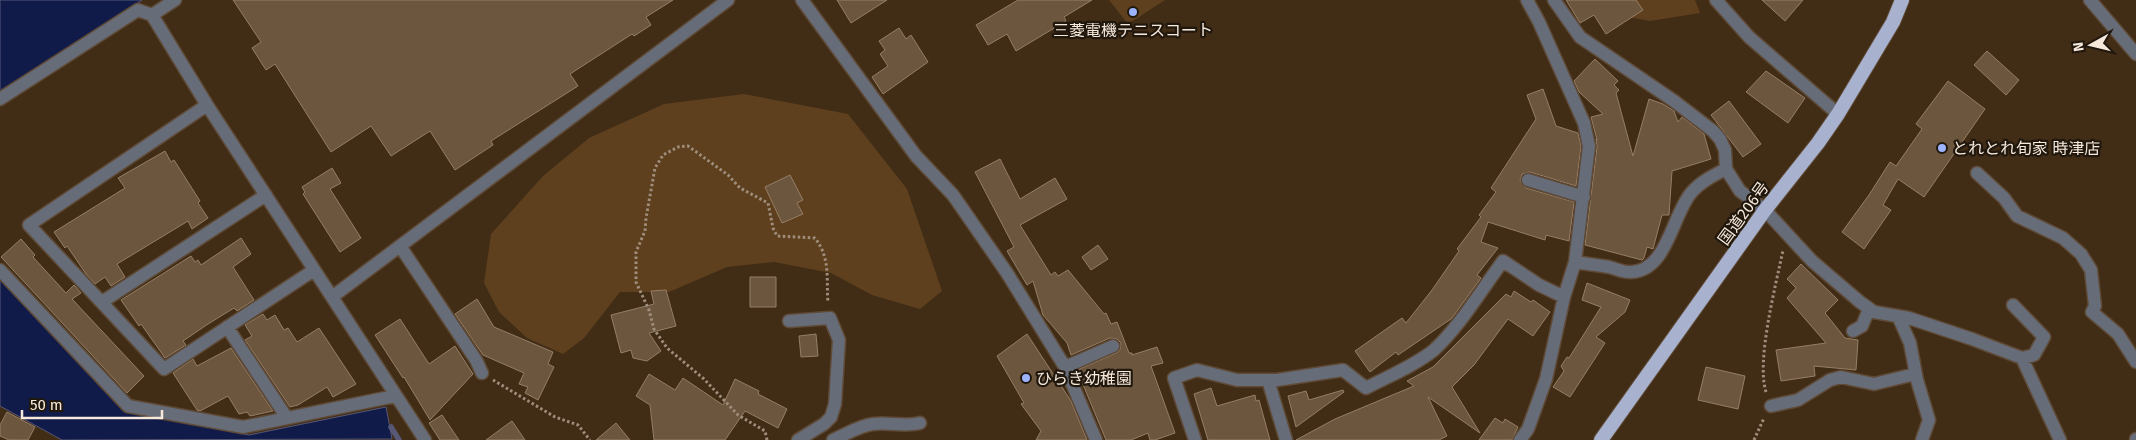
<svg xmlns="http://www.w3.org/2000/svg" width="2136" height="440" viewBox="0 0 2136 440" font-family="'Fira Sans','Noto Sans JP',sans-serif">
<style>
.green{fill:#5e401e}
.water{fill:#111b4a;stroke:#565876}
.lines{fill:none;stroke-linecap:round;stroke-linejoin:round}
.stream{stroke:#565876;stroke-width:5.5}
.building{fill:#6c563e;stroke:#967e66}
.minor-casing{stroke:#5e4a36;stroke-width:15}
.trunk-casing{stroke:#5e4a36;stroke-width:16}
.path{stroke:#9f8e7d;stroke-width:3;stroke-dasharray:2.5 2.5;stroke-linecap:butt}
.minor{stroke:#676c79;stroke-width:12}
.trunk{stroke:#a8b2ce;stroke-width:14}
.poi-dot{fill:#9cb4fd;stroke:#20170d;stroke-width:2}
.labels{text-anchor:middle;stroke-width:4.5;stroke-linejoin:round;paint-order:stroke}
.poi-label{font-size:16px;fill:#f6e8db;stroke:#20170d;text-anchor:start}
.street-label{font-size:16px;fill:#f6e8db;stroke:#20170d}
</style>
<rect width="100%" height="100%" fill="#412c16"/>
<path class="green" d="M1109,0H1165L1128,24Z
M1583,0H1695L1700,13L1650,21L1600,12Z
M744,94L848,114L907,189L942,291L920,309L872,295L831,273L774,262L727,267L669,292H620L584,338L563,354L527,338L499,312L484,283L491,234L543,176L589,138L664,104Z"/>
<path class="water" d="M0,0H142L0,93Z
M0,277L126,411L249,435L386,407L392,439L62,440L0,406Z"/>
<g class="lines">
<path class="stream" d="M391,427L399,440"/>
</g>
<path class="building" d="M233,0H673L646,17L651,25L634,36L632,34L570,74L578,86L491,141L493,145L455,170L430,131L391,156L371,126L331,152L275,64L266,70L252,48L261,42Z
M837,0H887L851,23Z
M1018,0H1092L1064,17L1066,21L1016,51L1007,34L988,45L976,25Z
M1566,0H1636L1643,10L1606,34L1594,15L1580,23Z
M1762,0H1803L1785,21Z
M899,28L906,39L911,35L928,62L883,94L872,77L888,66L880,54L885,50L879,41Z
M1987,51L2019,80L2006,95L1974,65Z
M1595,59L1618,81L1614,85L1619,90L1616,93L1633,156L1649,99L1663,104L1674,111L1678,122L1682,117L1704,134L1711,159L1672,171L1669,215H1662L1653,249L1647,247L1644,258L1642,260L1585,245L1597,147L1596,139L1597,140L1591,117L1603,114L1579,92L1574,81Z
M1766,71L1805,98L1788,123L1746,92Z
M1948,81L1985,109L1924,197L1898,179L1883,205L1891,210L1864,249L1842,232L1869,195L1890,162L1896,166L1922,129L1916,124Z
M1543,89L1556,126L1578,133L1581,146L1576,186L1530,172L1522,174L1520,181L1526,188L1574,202L1569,241L1546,235L1545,240L1488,222L1481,242L1498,248L1477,275L1481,278L1455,314L1451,319L1398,355L1396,352L1370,372L1355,351L1402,318L1406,323L1432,290L1459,251L1457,249L1481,217L1479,215L1496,192L1491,188L1536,119L1527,95Z
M1729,101L1761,144L1743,157L1711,115Z
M165,151L171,162L174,160L200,201L198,203L208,218L192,229L188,221L117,264L125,277L111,286L105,277L95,284L86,274L67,246L65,248L54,232L125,188L118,178Z
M1000,159L1020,199L1055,178L1067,199L1020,225L1051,275L1055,272L1058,276L1068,270L1104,314L1106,313L1111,324L1117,322L1129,353H1132V355L1157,347L1163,363L1151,366L1175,433L1155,440H1150L1148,433L1131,440H1106L1077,370L1116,353L1120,350L1121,343L1117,339L1110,338L1071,355L1067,343L1043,315L1033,281L1027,285L1007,251L1014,247L975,172Z
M332,168L341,183L330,189L361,238L340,252L303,194L305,192L302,187Z
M790,175L803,200L797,203L803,214L782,223L765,187Z
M241,238L251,254L233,267L254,300L237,311L234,308L208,324L183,341L186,345L165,358L141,324L139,326L121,300L191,256L195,262L198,260L201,265Z
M21,239L35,255L33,257L66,293L74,285L81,293L72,299L144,376L127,393L1,257Z
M1098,245L1108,259L1091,270L1082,257Z
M1801,264L1838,300L1825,313L1845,338L1858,340L1856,370L1814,366L1815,376L1781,381L1776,350L1826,343L1787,298L1796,288L1787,279Z
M750,277H776V307H750Z
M1587,283L1630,300L1625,312L1596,337L1605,343L1570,397L1553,387L1564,371L1561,366L1567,357L1569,358L1601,307L1582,300Z
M666,290L676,326L649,333L661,351L647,361L633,358L631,350L621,353L611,315L654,304L651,291Z
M1514,291L1531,302L1533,300L1550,312L1533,336L1508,319L1474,365L1452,387L1480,433L1428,397L1447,436L1439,440H1296L1335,419L1414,386L1407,381L1433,367L1506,294L1511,297Z
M477,299L494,327L553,352L548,364L554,367L538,400L525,393L528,387L519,384L524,373L483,355L455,314Z
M263,314L267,320L275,315L284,330L288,328L297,342L319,328L356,384L333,397L327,387L298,405L290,407L245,340L252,336L245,325Z
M400,319L429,364L455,346L473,374L430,420L404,377L403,378L375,335Z
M816,334L818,356L801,357L799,336Z
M1027,334L1071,401L1087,440H1036L1041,431L1021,404L1024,403L997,356Z
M231,348L273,411L250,416L247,412L239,414L228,396L200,411L197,410L173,373L193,359L197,366Z
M1706,367L1745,376L1738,409L1698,400Z
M649,374L675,390L683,378L723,405L735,379L759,391L758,394L787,409L778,428L745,411L725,440H654L650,405L636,396Z
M1211,388L1217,406L1255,395L1256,401L1259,400L1270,440H1208L1194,394Z
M1343,390L1344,392L1296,427L1288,396L1306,391L1309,400Z
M7,412L35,427L28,440H9L0,436V425Z
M442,415L459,440H440L429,423Z
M1495,418L1503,423L1505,419L1518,427L1512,440H1479Z
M512,421L525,440H486L505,426Z
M616,423L630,440H596Z"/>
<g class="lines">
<g class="minor-casing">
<path id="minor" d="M802,0L916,156L953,195L1007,273L1065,367L1096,440
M1554,0L1580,37L1674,101L1713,131L1720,139L1725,150L1726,169L1740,191L1765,210L1812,261L1860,302L1874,312L1909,318L1972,339L2022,358L2060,440
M1716,0L1749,37L1838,114
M2090,0L2136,54
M152,15L175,0
M0,99L138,10L152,15L207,105L425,440
M207,105L29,225L164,369L314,270
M1977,173L2004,198L2017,216L2063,238L2081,254L2091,270L2095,306L2092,312L2118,334L2136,362
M1528,180L1584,197
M400,246L476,360L482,373
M1575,262C1586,264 1598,265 1609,267C1617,269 1623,273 1632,272C1667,270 1672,216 1691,193C1700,182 1714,175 1726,169
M0,270L128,406L243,427L395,396
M332,297L728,0
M102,302L266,195
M2013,305L2044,337L2034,355L2022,358
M1898,316L1910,343L1917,380L1929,420L1922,440
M789,321L830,318L839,340L835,404L831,417L824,424L798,440
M227,327L287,418
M1853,331L1862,326L1869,309
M1065,367L1113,346
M1268,380L1286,440
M1771,406L1798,400L1830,380L1841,377L1874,384L1915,374
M833,440C847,434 858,426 873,424C889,422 904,427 920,423
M1195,440L1174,378L1197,370L1237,380H1277L1343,370L1366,388C1389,376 1414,366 1434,350C1460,326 1482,289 1503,261L1539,285L1564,297
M1520,440L1528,429L1546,379L1564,297L1575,262L1589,146L1584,123L1539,22L1527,0
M2136,440V439"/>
</g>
<g class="trunk-casing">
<path id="trunk" d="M1601,440L1765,210L1818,143L1838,114L1893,22L1902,0"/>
</g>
<path class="path" d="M493,380L555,417L578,425L590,440
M1766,392C1756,360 1776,285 1783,250
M767,440L765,431L738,415L704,379L667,348L654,329L649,310L636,282V252L645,231L646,218L655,168L663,155L678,147L688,146L728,175L740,188L768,203L773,228L777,236L815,238C831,259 826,278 828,303
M1754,440L1764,418"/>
<use href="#minor" class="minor"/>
<use href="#trunk" class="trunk"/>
</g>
<g class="poi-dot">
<circle cx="1133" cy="12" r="5"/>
<circle cx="1942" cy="148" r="5"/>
<circle cx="1026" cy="378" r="5"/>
</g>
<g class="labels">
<g class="poi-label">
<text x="1133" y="36" text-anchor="middle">三菱電機テニスコート</text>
<text x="1952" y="154">とれとれ旬家 時津店</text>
<text x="1036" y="384">ひらき幼稚園</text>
</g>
<g class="street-label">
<text transform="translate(1743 213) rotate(-54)" y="6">国道206号</text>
</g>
</g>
<g transform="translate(2091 45) rotate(262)" stroke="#20170d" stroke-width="4" paint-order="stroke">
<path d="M0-4L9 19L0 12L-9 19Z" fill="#f6e8db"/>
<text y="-8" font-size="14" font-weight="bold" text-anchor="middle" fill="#f6e8db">N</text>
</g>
<path d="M22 410v8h140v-8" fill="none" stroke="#f6e8db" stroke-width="2.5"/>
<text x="30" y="410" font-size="15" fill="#f6e8db" stroke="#20170d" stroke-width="4" paint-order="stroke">50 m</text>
</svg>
